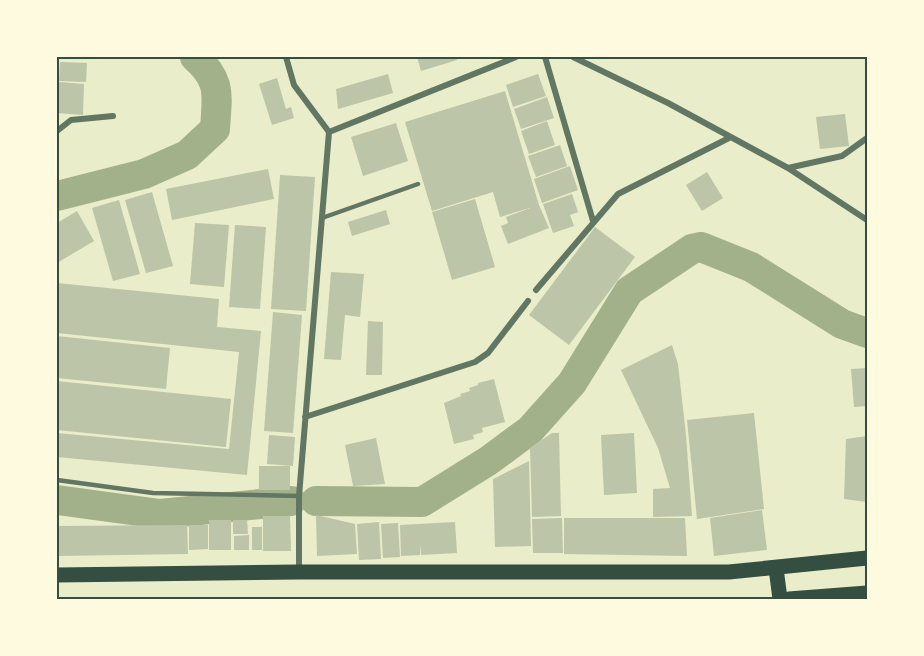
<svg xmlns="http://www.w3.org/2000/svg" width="924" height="656" viewBox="0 0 924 656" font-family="Bitter,serif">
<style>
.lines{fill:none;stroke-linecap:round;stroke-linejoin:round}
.river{stroke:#a3b18a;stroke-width:30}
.building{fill:#bcc5a7}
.service{stroke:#617663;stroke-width:4.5}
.minor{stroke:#617663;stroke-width:6}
.primary{stroke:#344e41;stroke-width:15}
.neatline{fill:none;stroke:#344e41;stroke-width:2}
</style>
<rect width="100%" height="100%" fill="#e9edc9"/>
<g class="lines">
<path class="river" d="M57,196L144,174L187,155L215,129C217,95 222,81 195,57
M57,500L160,514L291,501
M316,501L422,502L488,461L530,430L572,383L629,291L692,249L701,247L751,267L842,324L867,333"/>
</g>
<path class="building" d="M417,57H456L457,60L421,71Z
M60,62L87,63L86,82L59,81Z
M388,74L393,93L338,109L336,89Z
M538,74L546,96L513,107L506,85Z
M277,78L286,109L291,107L294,118L272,125L259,84Z
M59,82L84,84L83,115L57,113Z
M505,91L539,205L549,228L508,244L501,226L508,223L506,217L533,207L500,217L493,192L432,211L405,122Z
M547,97L554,118L521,129L514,109Z
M845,114L849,146L820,149L816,117Z
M547,121L555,145L529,154L521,131Z
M396,123L408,161L363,176L351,137Z
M560,145L567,166L536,177L528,156Z
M570,166L578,190L542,203L534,179Z
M268,169L274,199L172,220L166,189Z
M707,172L723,198L702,211L686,185Z
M280,175L315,177L306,311L271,309Z
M152,192L173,266L146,273L125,200Z
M572,194L578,212L570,215L574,226L553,233L543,204Z
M475,199L495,267L452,280L432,212Z
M119,200L140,274L113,281L92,208Z
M386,210L390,224L352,236L348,222Z
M77,211L94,241L57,263V223Z
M195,223L229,225L224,287L190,284Z
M235,225L266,227L260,309L229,307Z
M595,227L635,257L569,345L529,315Z
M331,272L364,274L360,317L345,315L341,360L324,359Z
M57,283L219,299L217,327L261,331L247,475L57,457V433L229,449L239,352L57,333Z
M273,312L302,315L293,433L264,431Z
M368,321L383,322L382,375H366Z
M57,336L170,348L166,389L57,378Z
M672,345L678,364L686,435L692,516L653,517V489L670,488L658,448L621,370Z
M867,368V406L854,407L851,369Z
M494,379L505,422L482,428L483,432L473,435L474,439L454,444L444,403L461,396L460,394L470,391L469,388L478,385V383Z
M57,381L231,399L226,447L57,430Z
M754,413L764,509L697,519L687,420Z
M552,433H559L561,516L532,517L530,448Z
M634,433L637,493L604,495L601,435Z
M269,435L295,437L293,466L267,464Z
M867,436V502L844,499L846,439Z
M376,438L385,484L353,486L345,445Z
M529,461L531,546L495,547L493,479Z
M259,466H290V490H259Z
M762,510L767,550L714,556L710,518Z
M316,515L355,524L357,554L317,556Z
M263,516H290L291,551H263Z
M562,518L563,553H533L532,519Z
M564,518H685L687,556L564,554Z
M209,520H231V550H209Z
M233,520H247L248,534H233Z
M379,522L381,559L359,560L357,524Z
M455,522L457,553L421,555L420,544V555L401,556L400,525Z
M398,523L400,557L383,558L381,524Z
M187,525L188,554L57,556V526Z
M189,525H208V549L189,550Z
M252,527H262V550H252Z
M249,535V550H234V536Z"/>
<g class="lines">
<path class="service" d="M322,218L418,184
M57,480L153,493L299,496"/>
<path class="minor" d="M286,57L294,85L329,132
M545,57L593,221
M573,57L668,103L788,168L842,156L867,138
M57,131L71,120L113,116
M329,132L516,57
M788,168L867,220
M536,290L618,194L729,138
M305,417L475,362L488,353L528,301
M299,571V496L329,132"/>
<path class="primary" d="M776,568L780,599
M57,575L299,572H729L867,558
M789,599L867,593"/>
</g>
<rect width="924" height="656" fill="none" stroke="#fefae0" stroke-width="117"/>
<rect x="58" y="58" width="808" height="540" class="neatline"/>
</svg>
